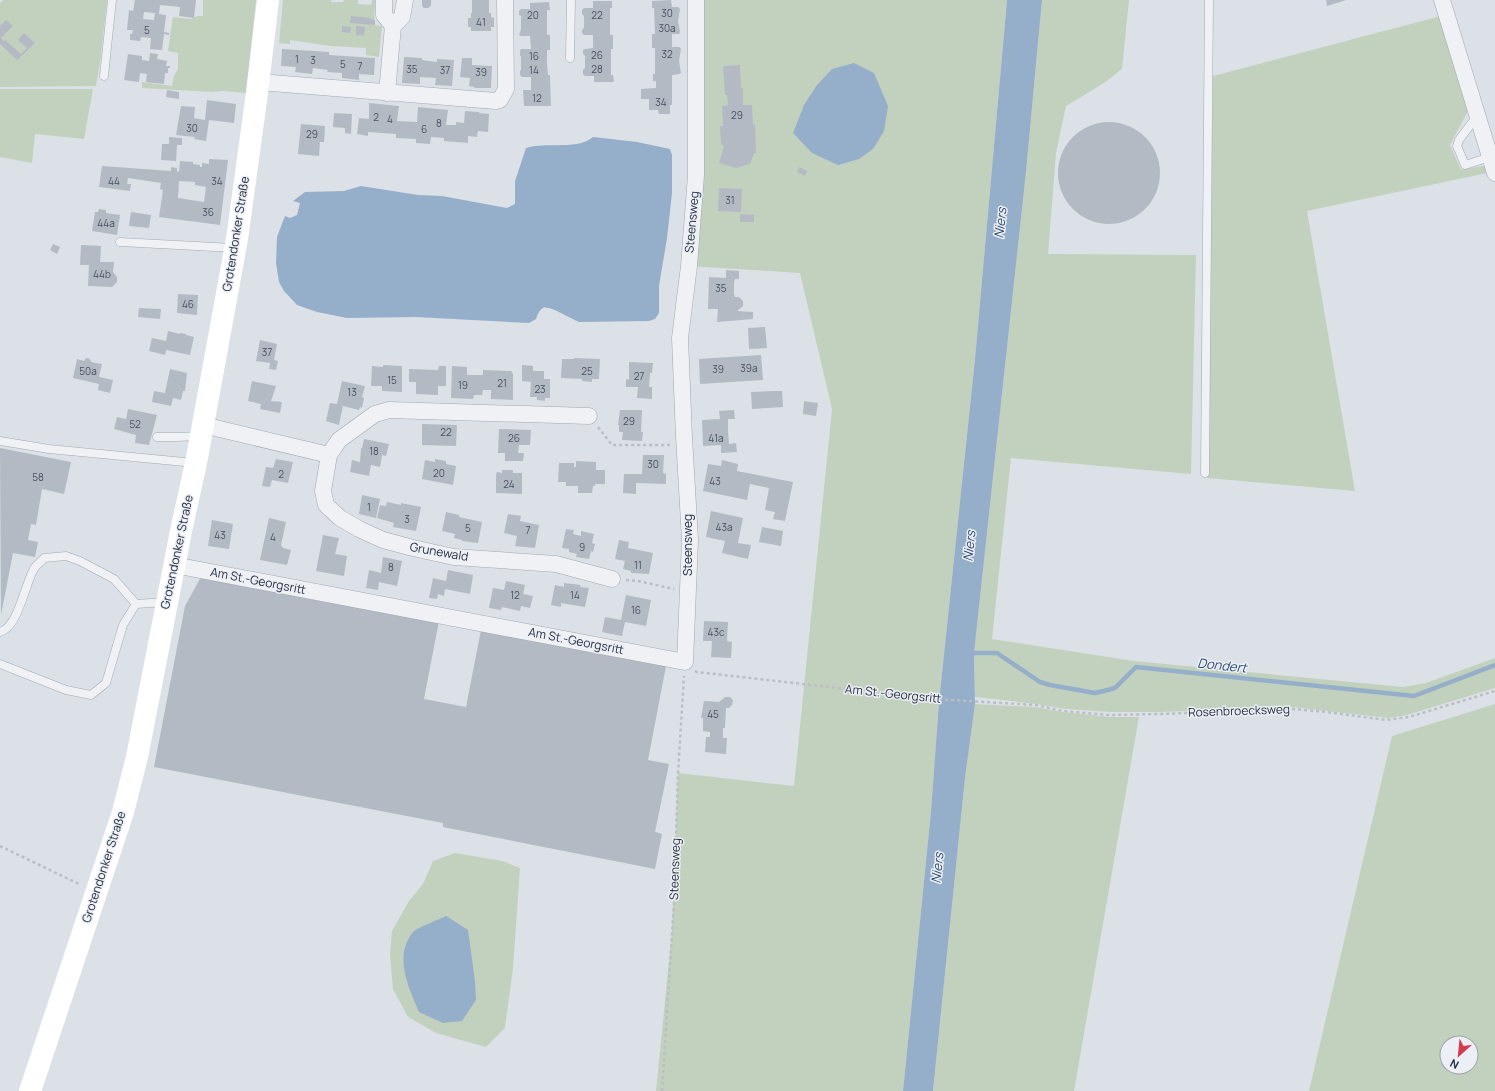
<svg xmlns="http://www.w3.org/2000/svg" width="1495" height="1091" viewBox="0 0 1495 1091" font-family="Manrope,sans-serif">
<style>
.green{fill:#c2d1bd;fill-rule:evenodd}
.water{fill:#95aec9}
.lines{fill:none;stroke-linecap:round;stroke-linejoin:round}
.stream{stroke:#95aec9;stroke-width:4.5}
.building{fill:#b3bac4;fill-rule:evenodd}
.service-casing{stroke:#a1a8b1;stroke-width:9}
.minor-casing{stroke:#a1a8b1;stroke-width:17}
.path{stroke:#babec5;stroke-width:2.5;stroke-dasharray:3 3;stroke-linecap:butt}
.service{stroke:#eff1f5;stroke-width:8}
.minor{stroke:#eff1f5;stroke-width:16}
.secondary{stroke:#fff;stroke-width:22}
.labels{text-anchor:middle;stroke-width:3;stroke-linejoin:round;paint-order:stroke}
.number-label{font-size:10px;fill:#485160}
.street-label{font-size:12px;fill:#252e3e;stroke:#eceff5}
.water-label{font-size:13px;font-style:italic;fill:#2e4d73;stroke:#eceff5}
</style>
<rect width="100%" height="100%" fill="#dce1e7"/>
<path class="green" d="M3,0H107L101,56L96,86L0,87V3Z
M203,0H256L246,93L223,91L212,92L142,88V82L172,86L174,76L178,69V53L168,51L173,17L191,19L197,16H203Z
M283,0H331V2H343L344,0H358V4L371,5L372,0H375L374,25L382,26L379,57L366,55V48L330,46L290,40V44L279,43Z
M696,0H1007L975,359L939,702L931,811L903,1091H656L672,931L678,773L794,786L832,409L800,273L689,266Z
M1042,0H1129L1122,69L1104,83L1066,106L1056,153L1048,254L1196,255L1191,474L1011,458L992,639L1134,661L1403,687L1426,683L1495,658V688L1407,715L1388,718L1293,707L1160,712H1110L1065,709L1037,704L975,697L974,653L1026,172Z
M1441,16L1468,111L1450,145L1461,170L1482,166L1491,168L1492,172L1307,211L1355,491L1207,478L1213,76Z
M0,89H93L84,139L35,134L32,163L0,157Z
M975,704L1035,707L1063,712L1110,717H1139L1074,1091H933L965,778Z
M1495,704V1091H1309L1392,736ZM1447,1043H1471V1067H1447Z
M455,853L502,861L520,868L513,968L505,1028L486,1047L436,1033L408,1017L393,989L390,955L392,931L409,901L423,884L433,861Z"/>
<path class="water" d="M1007,0H1042L1026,172L974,653L975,704L965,778L933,1091H903L931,811L939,702L975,359Z
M854,63L874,73L888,106L884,131L873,149L859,159L838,165L812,153L793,133L804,105L817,85L832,69Z
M593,137L637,142L670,149L672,155V193L667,238L659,286V313L655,319L649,321L579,322C571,319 549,305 543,308C539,310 537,316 536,319L529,323L416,317L347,318L317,312L297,305L284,291L279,282L276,263L277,237L285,216L290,218L297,215L300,203L293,201L305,192L344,191L361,186L418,195L442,196L507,208L515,204V181L526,148C546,141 577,151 593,137Z
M446,916L468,930L475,981L476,1000L462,1021L443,1023L419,1012C409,988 393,957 413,932C417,928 440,919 446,916Z"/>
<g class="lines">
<path class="stream" d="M969,653H997L1040,682L1050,685L1095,693L1104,691L1115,688L1136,667L1414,696L1495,665"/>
</g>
<path class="building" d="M135,0H196L194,18L179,16L180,7L160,5L159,14L166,15L164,32L169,33V35L164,34L162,50L150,49L151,38L141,37L140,41L130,40V34H132L133,30H127L129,10L133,11ZM144,12L155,13L154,20L143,19Z
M422,0H431V6L428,8H424L422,6Z
M472,0H489V13H491V17L494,18V27H491V31H471V27H468V18H471V13H472Z
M671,0L672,7H678L680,9L678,21L680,32L679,34H672V47H679L681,49L679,61L681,73L679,74L672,75V105H670V114H659L658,110H649V99H641V89L656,88V81H653V74H655V48H652V34H655L654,8H652V1Z
M1326,0H1346L1327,6Z
M593,1H612V8H610V35H613V49H611V75H613L614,82H594V76H585L583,74V70L585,68V56L583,54V50L585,49L593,48V35H584L582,33V30L584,28V16L582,14V10L584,8H593Z
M549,2L550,10H547V35H550V50H547V63L548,75H550L551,106H524L523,90H531V77H522L520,75V71L521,70V57L520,55V51L521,49H531L530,36H521L519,35L521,29V16L519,15V11L521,9H530V3Z
M351,16L370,18V19L375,20V25L350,23Z
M6,20L13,26L1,38L4,41L5,40L21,54L27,48L18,40L24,33L35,43L17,60L0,44V26Z
M342,26L351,27L350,33L342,32Z
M356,26L365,27L364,35H356Z
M282,49L329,52V55L375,58L374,75L359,74V80L342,78V73L327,72L328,70L313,68L312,74L295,72L296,67L281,66Z
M150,53L158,54L157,59L167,61L166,66H170V68H168V73H165L164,84L146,82L147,74L140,73L139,82L124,80L128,54L142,56V60L149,61Z
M404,57L422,58V60L429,61L437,62V59L454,60L452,86L435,85L436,78L420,77V84L402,83Z
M462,58H472V65L492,66L491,88H474L475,87L469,86L470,78L460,77Z
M740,65L741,88H743V105H752L753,125L755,124L756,153H754L750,164L736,168L719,163L724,146L721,145L720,126H723L722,106L728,105L727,95H725L723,66Z
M167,90L179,92V99L166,97Z
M207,100L236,104L234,123L209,120L206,141L194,139L195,137L176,135L181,106L195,107L194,118L205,120Z
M369,103L399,106L397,121L417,122L418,107L448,110L446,125H456V122L464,123L465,111L479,112V113L489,114L488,132L478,131L477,137L468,136V143L444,141V138L431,137L430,144L416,143V139L396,138V134L368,132V136L357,134L359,118L369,119Z
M334,113L352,114L351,134L345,133V128L333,127Z
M1058 173a51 51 0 1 1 102 0a51 51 0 1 1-102 0Z
M301,124L325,126L324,142H320L319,156L298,154Z
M169,137L182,138V145H177L176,161L161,160L162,144H169Z
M209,159L228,160L220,225L159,217L163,190L160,189L161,183L128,178L127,184H131L130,191L99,187L102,166L171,171V167L177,168V171L179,172L180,161L193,162V164L200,165V167H202V163L209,164ZM179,181L195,182V185L206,187L204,202L178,198Z
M799,167L807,171L805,176L797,172Z
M719,188L742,189L741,212L718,211Z
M99,209L106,210V213L120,215L117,235L92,231L95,212H98Z
M131,212L151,215L149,228L129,226Z
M740,214L754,215V222H740Z
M53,244L60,247L57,254L50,250Z
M81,245L101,246L100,262H114L113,272L117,277V282L112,287L88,286L89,265H80Z
M726,270L739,271V279H735L734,283V294L735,297H739L743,301V306L737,311L753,312V319L717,322L718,309H708L709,277L726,278Z
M178,294L198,295L197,315L177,313Z
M139,308L161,309L160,319L138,317Z
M765,327L767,348L749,349L748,328Z
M168,331L180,334V333L186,334V335L194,337L190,355L166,350L165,355L149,351L152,338L166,341Z
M260,340L277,344L274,360L278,361L276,370L269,369L270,363L256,361Z
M761,355L763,380L700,384L699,359Z
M86,358L90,359L91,362L102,364L99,377L113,380L110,393L98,390L99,384L73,378L77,359L84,361Z
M574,358L600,359L599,379H592V382L582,381V379L561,378L562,359H574Z
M629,362L653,363L652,373H650L649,387H652V399L637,398L638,387H626V379L629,380Z
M383,365L402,366V392L382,391V386H371L372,366L383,367Z
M522,365L533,366V371H544V379H550V398H545V401L537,400V397H530L531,382L522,381Z
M439,366H446V386H438V395L416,394V382H409V369L438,370Z
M452,366L467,367V375H483V370L511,371L513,374V400L491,399V390H483L482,395H474L473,399L451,398Z
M170,369L187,373L185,391H183L181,400L173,398L171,406L152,402L154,391L165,393Z
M252,381L276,386L271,401L282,402L280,413L260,409L261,404L248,401Z
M342,381L365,386L362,397L364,398L362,408L360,407L359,410L343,406L339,425L326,421L330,403L337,404Z
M773,391H782L783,407L752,409L751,392Z
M804,401L818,403L816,416L803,414Z
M128,409L157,415L149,445L135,443L136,435L114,429L117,417L126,419Z
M620,410H642L641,432H643L642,441L622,440L623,432H619V425H618Z
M734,410L735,419H728V431L729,444L736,443L737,452L721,453V445L703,446L702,420L720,419L719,411Z
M422,424L457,425L456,446L422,445Z
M499,429L531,430L530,445H519L518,453H524L523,461H505V453H498Z
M364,439L389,444L386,456L382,455L380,467L371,465L369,476L350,472L352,460L360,462L361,448H362Z
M0,448L71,462L64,494L42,489L36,525L31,524L28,540L38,542L35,557L13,553L1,615Z
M643,455H664L663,473L666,474V484L636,483V494L623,493L624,474H642Z
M276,459L293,462L288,483L272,480L270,487L262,486L266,467L273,468Z
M435,459L446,461V464L456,466L453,485L422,479L425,460L435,462Z
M722,460L738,464L737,471L793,482L785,521L773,519L775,512L765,510L769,488L750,484L747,500L703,491L708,464L721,466Z
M576,461L596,462V470H605V484H595V486H593L592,493H578V486H566V482H558L559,463H574V467H576Z
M502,470H513V473H522V494L496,493V475L497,472L502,473Z
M362,495L380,499L376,518L359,514Z
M387,502L401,505V503L421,507L416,531L393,527L394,523L377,518L380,505L386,506Z
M711,511L743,518L738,543L751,545L748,559L722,553L725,541L706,537Z
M446,512L459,515V517L482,522L478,543L462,541V540L454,538L455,534L442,531Z
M508,514L521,516L520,521L539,525L535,548L515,546L517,536L504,533Z
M269,518L286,522L281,545L283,548L291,550L287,565L260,560Z
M212,520L233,524L229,549L208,546Z
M762,527L783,531L781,546L759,542Z
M566,529L574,530L573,534L581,536V531L594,534L592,543L595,544L593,552L591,551L589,559L576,557L577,554L569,552V549L562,548Z
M323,535L339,538L335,554L347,556L344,576L316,571Z
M619,540L629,542L628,548L653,553L649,574L631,573V571L623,569L625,561L615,559Z
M383,557L402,561L397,586L379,582L378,590L366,588L369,570L381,573Z
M448,570L473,575L470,594L445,589L444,596L438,594L437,599L429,598L433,578L446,581Z
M202,575L439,621L424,699L466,707L481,630L666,666L648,760L669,764L655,832L662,834L655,869L443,827V823L154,767L185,606Z
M506,581L525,585L523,594L533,596L530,608L521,606L520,611L502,607L501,610L489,608L493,588L504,590Z
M564,583L581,585L580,587L589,588L585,607L561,603V607L551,605L555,585L564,587Z
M626,595L651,600L646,626L625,622L622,636L602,632L605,617L621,620Z
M704,621L728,622L727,641L732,642L731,658L711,657L712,641H703Z
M725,697H730L733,700L732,705L729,708H726L725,728H723V738H727L726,754L705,752L706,737H710V732L703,731V718H701L704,701L719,702Z"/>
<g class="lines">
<g class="service-casing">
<path id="service" d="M570,58L571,0
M104,76L112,0
M1477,116L1459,140L1457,146L1465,165L1490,157
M120,242L234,248
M157,437H176L201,436
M0,441L49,449L195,463
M1205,473L1209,0
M0,632C19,627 25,582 35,567C38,564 42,561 44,558L66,556L80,561L114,579L136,604
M0,664L66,690L91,695L106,683L123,625L136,604L166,602"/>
</g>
<g class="minor-casing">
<path id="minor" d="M384,0V15L393,26
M1442,0L1495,173
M259,82L496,101L500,100L506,89L505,0
M387,93L393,26L402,17L405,0
M203,425L329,455L323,491L326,505L340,518L359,529L383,540L413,548L454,557L556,564L612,579
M329,455L339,440L375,414L389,410L589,416
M174,565L685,662L690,540L684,437L680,338L689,266L696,175V0"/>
</g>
<path class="path" d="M598,427L612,445H670
M626,580L638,581L674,589
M695,671L697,672L935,699L1036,705L1063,711L1110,715L1159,714L1292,709L1327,712L1386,720L1409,717L1495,691
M0,846L81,885
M662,1091L674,903L678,773L684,676"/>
<use href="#service" class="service"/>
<use href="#minor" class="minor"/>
<path class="secondary" d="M30,1091L123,812L137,757L181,531L196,463L237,239L257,93L268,0"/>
</g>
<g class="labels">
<g class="number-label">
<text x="667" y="17">30</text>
<text x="533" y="19">20</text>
<text x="597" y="19">22</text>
<text x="481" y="26">41</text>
<text x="667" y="32">30a</text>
<text x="147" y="34">5</text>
<text x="667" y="58">32</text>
<text x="597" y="59">26</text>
<text x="534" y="60">16</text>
<text x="297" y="63">1</text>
<text x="313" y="64">3</text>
<text x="343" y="68">5</text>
<text x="360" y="70">7</text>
<text x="412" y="73">35</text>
<text x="597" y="73">28</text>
<text x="445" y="74">37</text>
<text x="534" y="74">14</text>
<text x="481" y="76">39</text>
<text x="537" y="102">12</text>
<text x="661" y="106">34</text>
<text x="737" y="119">29</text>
<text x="376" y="121">2</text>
<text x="390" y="123">4</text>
<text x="439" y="127">8</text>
<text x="192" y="132">30</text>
<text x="424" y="133">6</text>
<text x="312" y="138">29</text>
<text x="114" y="185">44</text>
<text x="217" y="185">34</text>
<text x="730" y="204">31</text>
<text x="208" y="216">36</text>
<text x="106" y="227">44a</text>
<text x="102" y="278">44b</text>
<text x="721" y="292">35</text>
<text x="188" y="308">46</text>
<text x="267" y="356">37</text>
<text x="749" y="372">39a</text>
<text x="718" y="373">39</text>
<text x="88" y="375">50a</text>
<text x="587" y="375">25</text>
<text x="639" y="380">27</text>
<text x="392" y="384">15</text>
<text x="502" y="387">21</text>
<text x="463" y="389">19</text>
<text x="540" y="393">23</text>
<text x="352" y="396">13</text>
<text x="629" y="425">29</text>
<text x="135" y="428">52</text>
<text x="446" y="436">22</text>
<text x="514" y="442">26</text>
<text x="716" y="442">41a</text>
<text x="374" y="455">18</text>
<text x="653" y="468">30</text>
<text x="439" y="477">20</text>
<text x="281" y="478">2</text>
<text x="38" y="481">58</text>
<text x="715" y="485">43</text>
<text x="509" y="488">24</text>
<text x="369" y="511">1</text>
<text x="407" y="523">3</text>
<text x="724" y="531">43a</text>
<text x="468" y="532">5</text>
<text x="528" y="534">7</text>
<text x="220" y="539">43</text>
<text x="273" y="541">4</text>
<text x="582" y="551">9</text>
<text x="638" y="569">11</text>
<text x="391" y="571">8</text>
<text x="515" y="599">12</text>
<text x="575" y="599">14</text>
<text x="636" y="614">16</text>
<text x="716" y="636">43c</text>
<text x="713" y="718">45</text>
</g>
<g class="street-label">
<text transform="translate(692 222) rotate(-85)" y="4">Steensweg</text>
<text transform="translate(236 234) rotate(-81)" y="4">Grotendonker Straße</text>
<text transform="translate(688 545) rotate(-90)" y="4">Steensweg</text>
<text transform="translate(177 552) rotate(-78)" y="4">Grotendonker Straße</text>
<text transform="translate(439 552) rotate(10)" y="4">Grunewald</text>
<text transform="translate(258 581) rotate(11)" y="4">Am St.-Georgsritt</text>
<text transform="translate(576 641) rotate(11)" y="4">Am St.-Georgsritt</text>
<text transform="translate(893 694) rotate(6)" y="4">Am St.-Georgsritt</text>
<text transform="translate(1239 711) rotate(-2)" y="4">Rosenbroecksweg</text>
<text transform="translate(104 867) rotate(-72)" y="4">Grotendonker Straße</text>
<text transform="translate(675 869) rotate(-88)" y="4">Steensweg</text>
</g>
<g class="water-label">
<text transform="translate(1000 223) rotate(-84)" y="5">Niers</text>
<text transform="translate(969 546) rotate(-84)" y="5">Niers</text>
<text transform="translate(1222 665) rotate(6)" y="5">Dondert</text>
<text transform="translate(937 868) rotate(-84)" y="5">Niers</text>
</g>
</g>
<g transform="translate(1459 1055) rotate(207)"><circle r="19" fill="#eceff5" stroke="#9ca2ac"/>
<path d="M0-3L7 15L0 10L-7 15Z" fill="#d33b51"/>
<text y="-6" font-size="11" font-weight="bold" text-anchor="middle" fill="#252e3e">N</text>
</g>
</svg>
